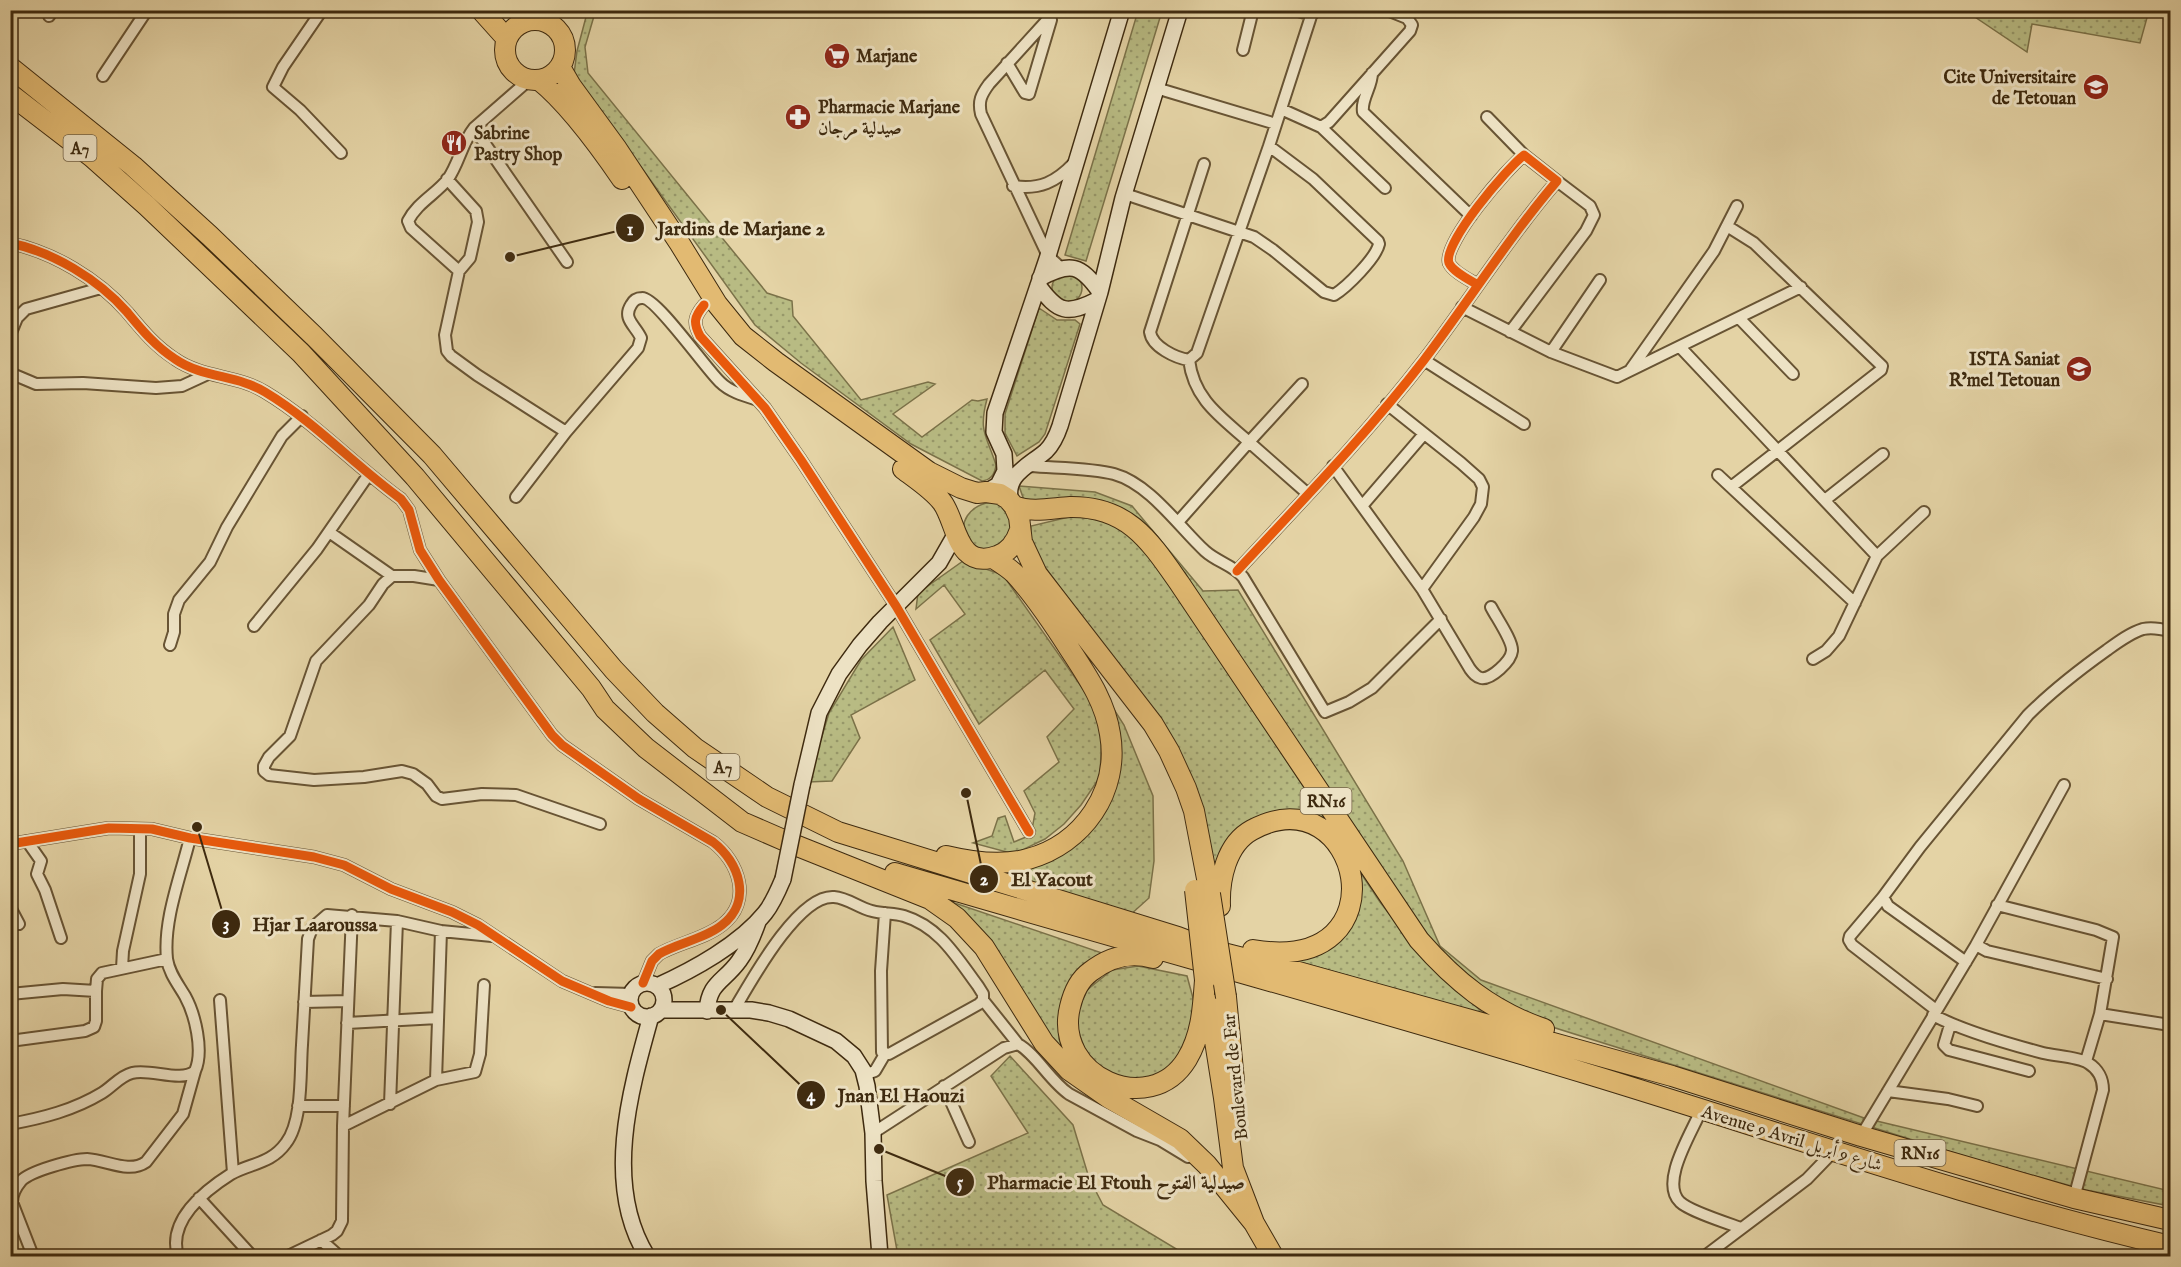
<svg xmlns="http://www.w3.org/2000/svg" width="2181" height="1267" viewBox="0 0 2181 1267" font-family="'IM FELL English',Amiri,serif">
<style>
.green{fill:url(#green-dots);stroke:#7b7249;stroke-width:1.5}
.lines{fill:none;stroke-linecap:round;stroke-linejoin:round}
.street-casing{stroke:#685434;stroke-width:14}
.secondary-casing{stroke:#3e2a0f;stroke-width:18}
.highway-casing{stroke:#3e2a0f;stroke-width:22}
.street{stroke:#ede2c4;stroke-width:10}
.secondary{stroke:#ede2c4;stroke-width:15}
.highway{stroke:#e2ba72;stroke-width:20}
.secondary-bridge-casing{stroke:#3e2a0f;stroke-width:18;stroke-linecap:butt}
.highway-bridge-casing{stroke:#3e2a0f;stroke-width:22;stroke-linecap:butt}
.secondary-bridge{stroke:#ede2c4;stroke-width:15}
.highway-bridge{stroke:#e2ba72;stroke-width:20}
.cycleway-casing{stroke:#ede2c4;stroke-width:13}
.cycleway{stroke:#e8590c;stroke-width:9}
.labels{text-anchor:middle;stroke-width:6;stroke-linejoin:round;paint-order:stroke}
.shield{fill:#ede2c4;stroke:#726145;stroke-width:1.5}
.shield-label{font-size:16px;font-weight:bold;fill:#3e2a0f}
.poi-label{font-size:18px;font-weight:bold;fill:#3e2a0f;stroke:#ede2c4;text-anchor:start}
.street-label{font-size:18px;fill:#3e2a0f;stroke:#ede2c4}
.leader{fill:none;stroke:#3e2a0f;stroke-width:2}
.callout-dot{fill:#3e2a0f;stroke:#ede2c4;stroke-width:2}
.mark-label{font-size:18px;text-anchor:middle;font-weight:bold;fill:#fff}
.callout-label{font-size:20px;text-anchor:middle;font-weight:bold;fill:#3e2a0f;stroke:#ede2c4;stroke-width:6;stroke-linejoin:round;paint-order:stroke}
</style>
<defs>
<pattern id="green-dots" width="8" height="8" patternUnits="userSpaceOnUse" patternTransform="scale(1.5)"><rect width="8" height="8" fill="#b8bb83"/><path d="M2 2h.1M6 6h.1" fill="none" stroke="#97986a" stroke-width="1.8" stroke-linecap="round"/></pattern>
</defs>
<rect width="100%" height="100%" fill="#e4d3a5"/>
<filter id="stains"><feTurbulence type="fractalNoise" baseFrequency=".00333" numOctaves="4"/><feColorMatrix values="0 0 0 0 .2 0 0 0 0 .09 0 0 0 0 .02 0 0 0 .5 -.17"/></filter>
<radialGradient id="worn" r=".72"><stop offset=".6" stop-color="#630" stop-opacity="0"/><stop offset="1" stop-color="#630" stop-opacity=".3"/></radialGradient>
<path class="green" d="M2170,10V17L2148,14L2140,43L2032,24L2027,52L1966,11Z
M1138,11H1162L1086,261L1065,255Z
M594,16L585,47L588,73L767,293L792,301L793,316L861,400L928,382L935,384L893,414L922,437L972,400L978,401L987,399C978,432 987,436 996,465C995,473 991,480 982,481L911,444L801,363L755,325L574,74L577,51L586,17Z
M1052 288a15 15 0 1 1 30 0a15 15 0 1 1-30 0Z
M1039,308L1057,320H1075L1080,324L1045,434L1039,442L1017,456L1005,433V414Z
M1019,486L1095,492L1132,506L1203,591L1238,590L1403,861L1440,946L1481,980L1864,1118L2170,1191V1206L2086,1190L1980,1161L1533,1021L1450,965L1399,908L1132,523L1025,503Z
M993,502L1001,505L1012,519L1008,542L984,551C980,549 974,547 971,543C953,524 972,503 993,502Z
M1073,516L1112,522L1131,534L1155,563L1380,902L1408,938L1441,977L1493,1021L1425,998L1297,961L1323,952L1349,931L1358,904L1343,849L1288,822L1251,832L1216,882L1167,731L1030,547L1031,526Z
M963,561L1003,575L1090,699L1102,729L1100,777L1081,805L1064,824L1045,839L1014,854L973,843L992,836L998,818L1005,816L1014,842L1031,835L1035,813L1024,791L1059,762L1047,737L1074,709L1045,670L979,724L930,640L965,614L944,585L916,609L918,593Z
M893,627L915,680L851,715L860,738L832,781L808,782L829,713L861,660Z
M1106,697L1124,725L1153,796L1154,861L1149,898L1129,916L997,871L1031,869L1062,854L1084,839L1106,811L1118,774Z
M934,896L1105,954L1061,1003L1059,1039L1068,1063Z
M1138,966L1187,976L1196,1009L1188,1041L1163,1077L1122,1081L1089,1062L1074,1018L1087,990L1112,970Z
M1010,1056L1073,1125L1089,1178L1103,1205L1188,1256H898L887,1195L1028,1133L991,1076Z"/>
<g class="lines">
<g class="street-casing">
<path id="street" d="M322,10L283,67L273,87L300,110L341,153
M1295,10L1312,15
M49,16L53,10
M1049,18L989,84C981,95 978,101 981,114L1048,256L1061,268
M1243,50L1253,10
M1007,63L1025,93L1029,94L1051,20L1049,18
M1372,73C1372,87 1361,99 1363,112L1471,216
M103,76L147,10
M1156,88L1276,124
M1281,109L1321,127L1385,188
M1487,117L1524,155
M1321,127L1329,122L1410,31L1412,25L1407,18L1387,10
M474,128L567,262
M1204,164L1150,332C1152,347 1176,358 1189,360L1197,353L1269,146L1313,10
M447,179L476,211L478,222L470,258L459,271L445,335L447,351L451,356L477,375L566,432
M1013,186C1040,190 1056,182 1074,163
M1125,194L1254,237L1273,250L1324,292L1334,295C1347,287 1376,258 1379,244L1378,241L1313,179L1269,146
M1727,226L1754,243L1882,366L1881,370L1731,487
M10,243C53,252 98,279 127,312C142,330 155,346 175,359C202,378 238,375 265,392C315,422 354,465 401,499L409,510L420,550L439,580L552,735L562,745L639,799L713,842C739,862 753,901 722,925C704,939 678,943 659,954L652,961L643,983
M459,271L411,228L408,221C417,203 436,194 448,179C459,163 462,143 474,128L529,80
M704,305C694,317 693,323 700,336L765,408L801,460L896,606L1029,832
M1462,307L1551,352L1617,377L1801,287
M1739,318L1793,374
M1510,332L1586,231L1594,215L1590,206L1557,181
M10,335L17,318L26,309L101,288
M1680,347L1877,556
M1551,352L1600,280
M1424,360L1524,424
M1631,369L1714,251L1737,206
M10,373L36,384L83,383L156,388L182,386L208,374
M1302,384L1249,442L1308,494
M1387,404L1461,463L1479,479L1483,487L1481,504L1474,517L1422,589
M1333,466L1422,589L1470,669C1473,673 1476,677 1481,678C1491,680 1511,661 1512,651C1513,641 1496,617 1491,607
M1023,468L1031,466C1054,468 1093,468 1114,474C1150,484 1179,527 1205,551C1217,562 1233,565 1243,577L1325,712L1349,702L1372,688L1441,619
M1718,475L1855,603
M516,497L566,432L638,348L641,338C636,326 622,319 631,305C633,301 637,298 642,298C656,297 706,369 720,382C730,392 745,396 758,400
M1825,500L1883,454
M1362,506L1424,434
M1178,522L1249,442C1221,417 1194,400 1189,360
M329,532L392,576
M1237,571C1301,502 1367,434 1424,360C1469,301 1509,237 1557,181L1524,155C1508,167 1442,244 1449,263C1453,272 1470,280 1478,285
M439,580L414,576H392L383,584L369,605L316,661L290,736L269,757L264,766V771L269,775L314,780L364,777L402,771L413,774L427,784L436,796L442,799L482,794L516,795L600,824
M254,626L317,549L369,474
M170,645L174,632V614L179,600L210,562L227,527L282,436L302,416
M1813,659L1826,651L1839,636L1877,556L1924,512
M27,841L41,861L37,874L45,890L61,938
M10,844L109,828L152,829L190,838L314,857L344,865L391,889L452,912L478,925L562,981L609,1001L631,1007
M1883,897L1850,936L1849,940L1852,945L1936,1010
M1997,905L2096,930L2113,937L2100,1014L2086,1061
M10,907L19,924
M1976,945L1987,951L2107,979
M1966,962L1888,906L1883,897L1920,847L2028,715C2052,691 2079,670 2107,650C2118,642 2130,633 2143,629C2152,627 2162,629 2170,631
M122,968L123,951L140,874V829
M96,991L97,979L102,973L167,959
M595,993L631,994
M10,994L63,989L96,991V1021L94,1027L85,1031L10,1041
M220,1000L233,1173
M983,1000L1018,1044
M304,1002L348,1001
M734,1010C750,983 798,894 834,897C848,898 859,908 872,911C883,914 894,913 904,916C940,927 957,958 978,986L983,994V1000L979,1004L889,1054L882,1052L881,971L885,913
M2100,1014L2170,1025
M1933,1015C1963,1031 2009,1044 2043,1053C2055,1056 2079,1057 2088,1063C2098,1069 2103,1079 2103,1090L2074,1198
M347,1023L438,1018
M1950,1025L1944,1045L1949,1050L2029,1071
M864,1075L875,1071L885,1054
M436,1080L441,931
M944,1086L969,1142
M1888,1091L1948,1099L1977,1106
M390,1104L397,921
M298,1106H344
M1701,1110C1693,1131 1659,1182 1680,1202C1689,1211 1727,1223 1741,1228
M10,1124C43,1118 74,1110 102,1093C112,1087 120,1076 132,1073C150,1068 181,1083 195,1071C204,1051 195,1014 185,996C178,984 169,973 167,959C163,920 181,875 190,838
M343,1126L436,1080L475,1072L480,1054L484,985
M873,1133L1004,1048L1018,1044C1036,1054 1050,1081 1069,1094L1137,1131L1160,1140L1188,1157
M1861,1136L1976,945L2064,785
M199,1198L252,1256
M321,1240L339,1256
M33,1256L12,1202C12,1194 16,1187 21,1181C30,1171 74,1159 87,1159C107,1160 129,1174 146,1162L183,1114L195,1071
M178,1256C167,1221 204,1191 231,1174C251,1163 271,1164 286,1143C303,1121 300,1072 302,1045C304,1010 306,974 308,939L312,928L327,915L397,921L441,931L492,936
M288,1256L332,1235L337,1231L342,1221L343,1126L352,915
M1705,1256L1807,1179L1833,1152"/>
</g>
<g class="secondary-casing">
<path id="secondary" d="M1040,278C1071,262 1080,264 1100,292
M1038,285C1058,313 1067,315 1097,300
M986,492L998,485L1005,471L1004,454L994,432L995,413L1048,256L1122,10
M1011,503C1003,475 1029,466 1046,451C1053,444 1057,435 1060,426L1100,292L1123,198L1180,10
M802,785L819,713L839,674L860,645L880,622L939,563L955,535
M630 1000a17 17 0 1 1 34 0a17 17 0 1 1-34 0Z
M657,986C693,970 740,944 765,913C773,903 778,891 783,879
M661,1010H751L769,1013L789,1019L836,1041L854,1056L863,1070L867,1086L873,1133L874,1181L880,1256
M707,1011C709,982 724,982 739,961C748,949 753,936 758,922
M647,1256C603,1185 630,1091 651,1016"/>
</g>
<g class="highway-casing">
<path id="highway" d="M481,10L507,39
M505 50a30 30 0 1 1 60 0a30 30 0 1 1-60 0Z
M10,67L133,166L210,236L314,336L432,455L614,670L655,713L695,748L767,797L838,832L1178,937L1215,951L1291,970L1672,1076L1861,1136L2074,1198L2170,1220
M560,67L571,86L617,149L680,244L717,304L743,336L776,362L929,472L961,488L977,493L986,492L1000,494L1008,499L1014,506L1019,517L1022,542L1037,574L1153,724L1169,751L1186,788L1194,811L1210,894
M539,80C569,104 600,147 622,179
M10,94L92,157L147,206L301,353L415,477L591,688L605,709L646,748L742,822L795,845L930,899L957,918L984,947L1044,1043L1069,1070L1109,1098L1180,1139L1207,1165L1254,1223
M903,469C916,479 932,489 942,502C957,521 956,571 997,556C1010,552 1016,542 1020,530
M1014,506C1032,513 1052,508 1070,507C1128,506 1150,541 1180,584L1419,940C1455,981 1491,1011 1544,1029
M946,856C971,862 1003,866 1028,859C1083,844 1120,791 1110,734C1105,701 1087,676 1069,648C1053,623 1036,597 1015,574C1009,568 1001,563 993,558
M895,873C1125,941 1358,1004 1588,1074C1782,1133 1973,1200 2170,1246
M1220,906C1219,880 1226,844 1252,830C1360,771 1408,976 1253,950
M1153,958C1129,951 1109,957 1090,972C1079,980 1073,994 1070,1007C1053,1076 1150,1120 1187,1059C1202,1034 1203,1007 1205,980
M1226,997L1234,1081
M1209,1003L1224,1098L1233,1168L1254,1223L1273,1256"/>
</g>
<use href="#street" class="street"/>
<use href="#secondary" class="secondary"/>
<use href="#highway" class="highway"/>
<g class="secondary-bridge-casing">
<path id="secondary-bridge" d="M783,879L802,785"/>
</g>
<g class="highway-bridge-casing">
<path id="highway-bridge" d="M1195,890L1205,980
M1210,894L1226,997"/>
</g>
<use href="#secondary-bridge" class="secondary-bridge"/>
<use href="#highway-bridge" class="highway-bridge"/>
<g class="cycleway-casing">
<path id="cycleway" d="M10,243C53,252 98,279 127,312C142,330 155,346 175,359C202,378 238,375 265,392C315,422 354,465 401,499L409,510L420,550L439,580L552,735L562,745L639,799L713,842C739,862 753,901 722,925C704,939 678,943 659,954L652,961L643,983
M704,305C694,317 693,323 700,336L765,408L801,460L896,606L1029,832
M1237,571C1301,502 1367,434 1424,360C1469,301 1509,237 1557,181L1524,155C1508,167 1442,244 1449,263C1453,272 1470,280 1478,285
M10,844L109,828L152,829L190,838L314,857L344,865L391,889L452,912L478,925L562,981L609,1001L631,1007"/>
</g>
<use href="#cycleway" class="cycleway"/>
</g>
<defs>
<g id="supermarket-disc" transform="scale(1.35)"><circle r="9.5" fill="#8f2418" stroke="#ede2c4"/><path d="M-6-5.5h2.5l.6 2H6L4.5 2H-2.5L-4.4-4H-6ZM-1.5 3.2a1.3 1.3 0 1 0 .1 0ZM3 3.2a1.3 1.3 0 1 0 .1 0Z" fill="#fff"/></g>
<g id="university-disc" transform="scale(1.35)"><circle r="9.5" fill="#8f2418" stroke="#ede2c4"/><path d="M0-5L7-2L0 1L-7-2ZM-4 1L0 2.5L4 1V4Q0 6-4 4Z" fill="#fff"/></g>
<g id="pharmacy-disc" transform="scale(1.35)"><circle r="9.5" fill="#8f2418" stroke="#ede2c4"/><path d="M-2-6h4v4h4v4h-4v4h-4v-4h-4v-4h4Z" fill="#fff"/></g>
<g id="restaurant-disc" transform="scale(1.35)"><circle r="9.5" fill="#8f2418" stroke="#ede2c4"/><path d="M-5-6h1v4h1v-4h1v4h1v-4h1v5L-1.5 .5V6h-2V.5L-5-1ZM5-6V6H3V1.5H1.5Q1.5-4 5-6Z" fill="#fff"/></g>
<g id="school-disc" transform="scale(1.35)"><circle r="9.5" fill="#8f2418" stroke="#ede2c4"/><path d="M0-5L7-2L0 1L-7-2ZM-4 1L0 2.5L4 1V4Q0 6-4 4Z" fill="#fff"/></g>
</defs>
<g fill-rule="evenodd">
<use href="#supermarket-disc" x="837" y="56"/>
<use href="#university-disc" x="2096" y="87"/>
<use href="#pharmacy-disc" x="798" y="117"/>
<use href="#restaurant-disc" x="454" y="143"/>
<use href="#school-disc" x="2079" y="369"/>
</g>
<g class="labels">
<g class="shield">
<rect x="63.5" y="135" width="33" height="26" rx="4.5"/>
<rect x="706.5" y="754" width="33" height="26" rx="4.5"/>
<rect x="1300.5" y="788" width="51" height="26" rx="4.5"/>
<rect x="1894.5" y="1140" width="51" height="26" rx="4.5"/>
</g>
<g class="shield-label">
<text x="80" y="154">A7</text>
<text x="723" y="773">A7</text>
<text x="1326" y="807">RN16</text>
<text x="1920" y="1159">RN16</text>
</g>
<g class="poi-label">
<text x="856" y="62">Marjane</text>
<text x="2076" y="83" text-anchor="end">Cite Universitaire<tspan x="2076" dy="21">de Tetouan</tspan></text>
<text x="818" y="113">Pharmacie Marjane<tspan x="818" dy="21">صيدلية مرجان</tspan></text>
<text x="474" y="139">Sabrine<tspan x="474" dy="21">Pastry Shop</tspan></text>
<text x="2060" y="365" text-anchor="end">ISTA Saniat<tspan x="2060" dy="21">R’mel Tetouan</tspan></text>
</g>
<g class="street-label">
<text transform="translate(1235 1077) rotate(-96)" y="6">Boulevard de Far</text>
<text transform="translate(1792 1138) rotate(17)" y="6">Avenue 9 Avril شارع 9 أبريل</text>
</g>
</g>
<path class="leader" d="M510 257L630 228M966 793L984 879M197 827L226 924M721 1010L811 1095M879 1149L960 1182"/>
<g class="callout-dot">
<circle cx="510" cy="257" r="6"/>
<circle cx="966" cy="793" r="6"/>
<circle cx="197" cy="827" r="6"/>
<circle cx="721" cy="1010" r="6"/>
<circle cx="879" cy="1149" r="6"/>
<circle cx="630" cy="228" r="15"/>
<circle cx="984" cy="879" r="15"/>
<circle cx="226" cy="924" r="15"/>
<circle cx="811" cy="1095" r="15"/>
<circle cx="960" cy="1182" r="15"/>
</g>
<g class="mark-label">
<text x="630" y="235">1</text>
<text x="984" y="885">2</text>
<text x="226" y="930">3</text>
<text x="811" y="1101">4</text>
<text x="960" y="1188">5</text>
</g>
<g class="callout-label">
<text x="741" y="235">Jardins de Marjane 2</text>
<text x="1052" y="886">El Yacout</text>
<text x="315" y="931">Hjar Laaroussa</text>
<text x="901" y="1102">Jnan El Haouzi</text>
<text x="1116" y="1189">Pharmacie El Ftouh صيدلية الفتوح</text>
</g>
<rect width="2181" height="1267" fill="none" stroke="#e4d3a5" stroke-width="36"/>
<rect x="12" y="12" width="2157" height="1243" fill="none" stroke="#3e2a0f" stroke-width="3"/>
<rect x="18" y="18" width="2145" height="1231" fill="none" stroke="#3e2a0f" stroke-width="1.5"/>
<rect width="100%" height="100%" filter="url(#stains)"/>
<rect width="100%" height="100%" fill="url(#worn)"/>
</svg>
